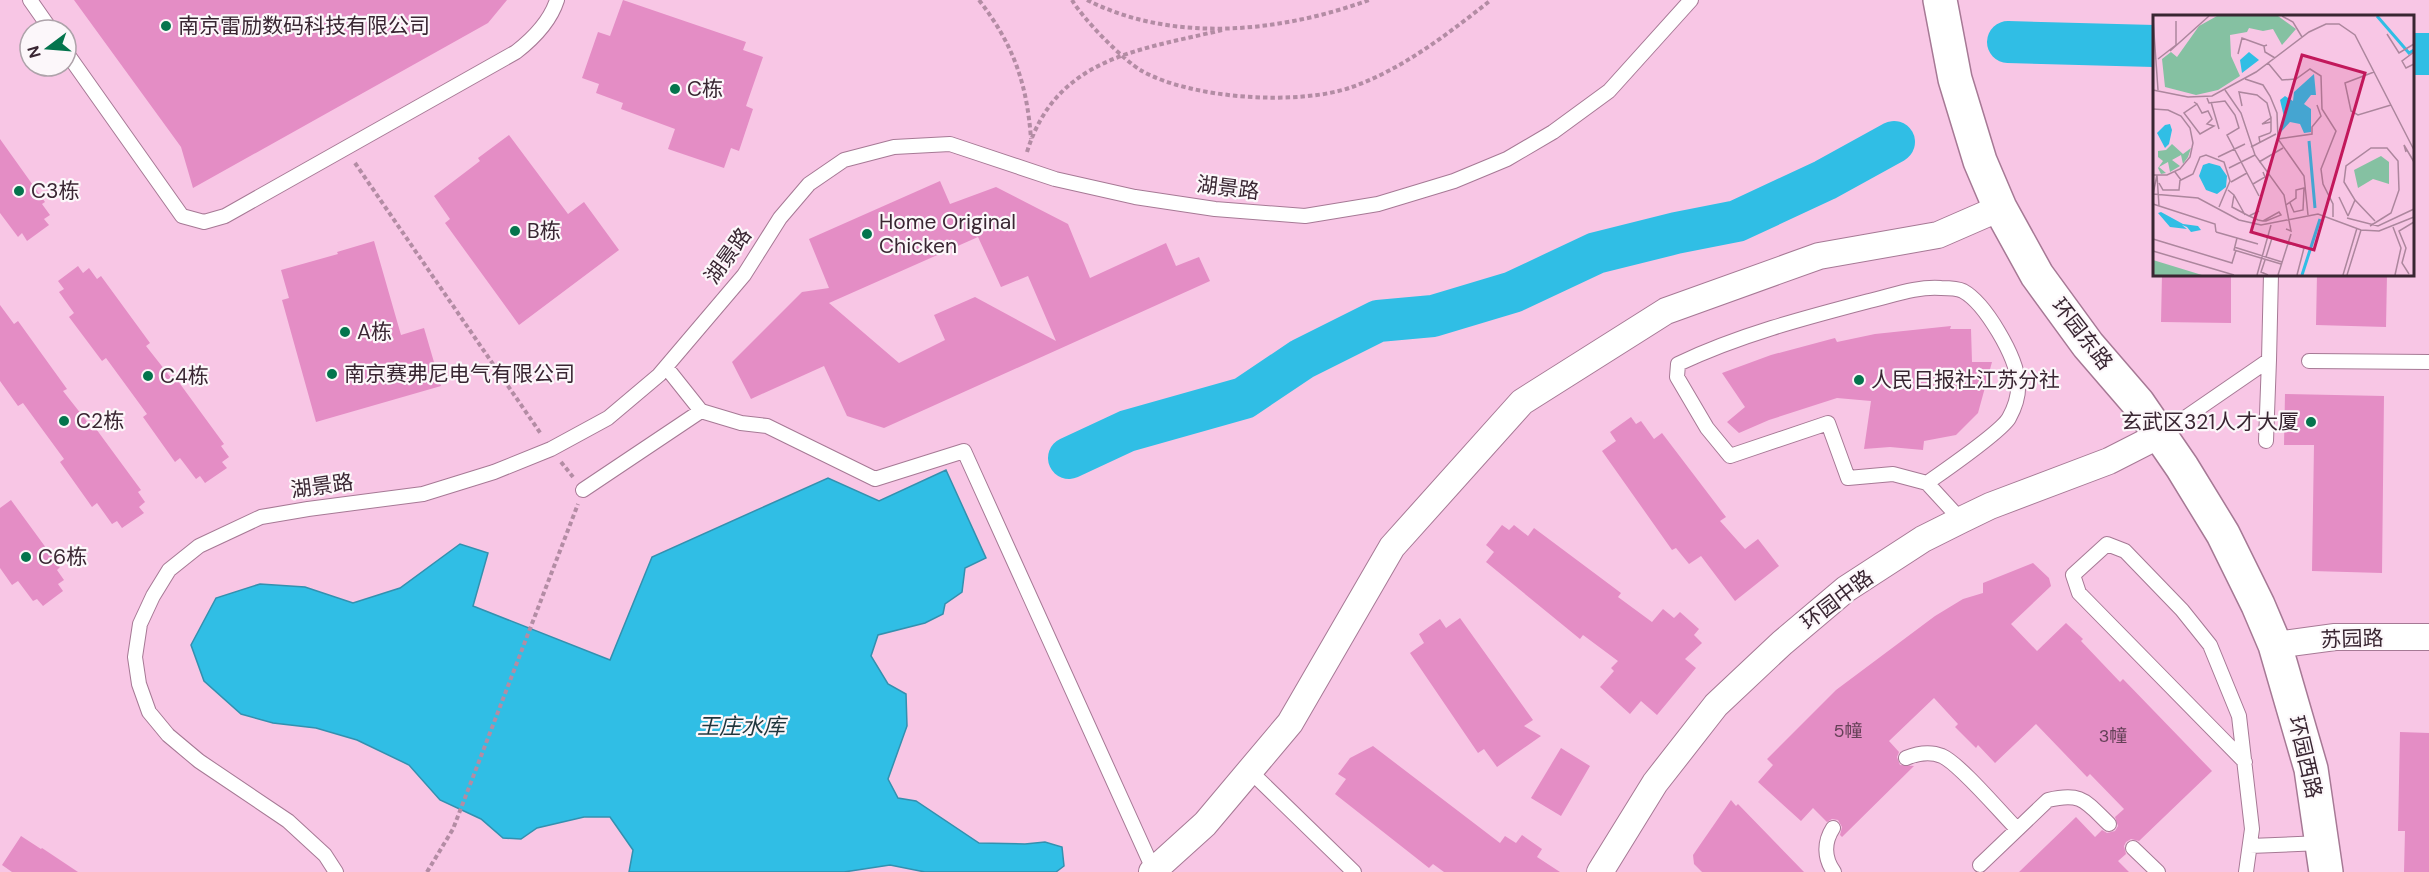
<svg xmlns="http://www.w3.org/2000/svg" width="2429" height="872" viewBox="0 0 2429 872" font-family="'DM Sans','Noto Sans SC',sans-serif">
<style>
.water{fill:#30bee5;stroke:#3390af;stroke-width:1.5}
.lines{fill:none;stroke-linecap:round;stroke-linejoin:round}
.river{stroke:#30bee5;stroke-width:42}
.building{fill:#e48dc5;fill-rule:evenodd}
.lane-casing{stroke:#a67995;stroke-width:16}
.street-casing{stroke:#a67995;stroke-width:28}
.secondary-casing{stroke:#a67995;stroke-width:36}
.path{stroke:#b38ca4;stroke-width:4;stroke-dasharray:4.5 3;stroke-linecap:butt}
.lane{stroke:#fff;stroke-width:14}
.street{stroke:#fff;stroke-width:26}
.secondary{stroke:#fff;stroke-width:33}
.poi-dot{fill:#04744d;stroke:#fcf7fa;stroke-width:2}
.labels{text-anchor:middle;stroke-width:4.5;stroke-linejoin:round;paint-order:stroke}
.number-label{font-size:18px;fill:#644057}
.poi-label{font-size:21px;fill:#392632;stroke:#fcf7fa;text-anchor:start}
.street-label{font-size:21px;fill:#392632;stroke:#fcf7fa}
.water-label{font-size:22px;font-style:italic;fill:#1f363d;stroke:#fcf7fa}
.inset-river{fill:none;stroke:#30bee5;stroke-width:3}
.inset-road{fill:none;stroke:#ac869d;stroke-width:1.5}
.view{fill:#c2185b;fill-opacity:0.15;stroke:#c2185b;stroke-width:3}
.inset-edge{fill:none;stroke:#392632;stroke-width:3}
</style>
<rect width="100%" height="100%" fill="#f8c6e5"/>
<path class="water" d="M946,470L986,558L965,568L962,592L945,604L943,614L925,623L878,635L871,656L888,684L906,694L907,726L888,779L898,798L916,801L979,843L1025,844L1045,842L1062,847L1064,866L1056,872H925L890,865L844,872H629L633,850L610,817H584L537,828L521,839L503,838L481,819L440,800L409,765L357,740L316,728L273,723L241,714L204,681L191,645L216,598L260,584L305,587L353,603L400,588L460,544L488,553L473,606L610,660L652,557L828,478L879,501Z"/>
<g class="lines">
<path class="river" d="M2008,42L2154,46
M2412,54H2429
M1069,458L1127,431L1244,398L1302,359L1378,321L1433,316L1513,292L1596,253L1676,233L1737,221L1825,180L1894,142"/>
</g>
<path class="building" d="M74,0H507L488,23L193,188L181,147Z
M623,0L746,42L743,50L763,57L746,106L753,109L739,151L731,148L724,168L668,149L675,129L621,109L623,103L596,93L599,84L582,78L598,32L610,36Z
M509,135L568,214L584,202L619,250L519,325L445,223L450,219L434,196L480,161L478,158Z
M0,139L45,202L42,204L50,215L44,219L49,225L27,241L22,233L18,237L0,213Z
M940,181L950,204L996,187L1068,224L1090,278L1166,243L1176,266L1199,257L1210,281L884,428L847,416L824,366L751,399L732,362L802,292L829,288L809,239ZM978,237L1001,287L1028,276L1056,341L975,297L934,315L945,340L899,363L829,303Z
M374,241L401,335L424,328L441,386L316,422L282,300L289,298L281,270L338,254L337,252Z
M78,266L83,273L89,268L97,279L101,276L150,343L146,346L172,379L175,377L224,444L221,446L229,457L222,462L227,468L205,483L200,476L196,479L180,458L175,462L143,417L147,414L106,358L102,361L69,317L74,313L59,292L64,289L58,281Z
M2162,274H2231V323L2161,322Z
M2317,274H2387L2386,327L2316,325Z
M0,305L14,324L18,321L67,389L63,391L89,424L91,422L141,490L138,492L145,502L139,507L144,513L122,528L117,521L112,524L97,503L92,507L60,462L64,459L23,403L18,406L0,381Z
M1951,326L1950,329H1971L1972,362H1992L1978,413L1956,435L1924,441L1923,450L1890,447L1864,449L1871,401L1837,398L1769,420L1739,433L1727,422L1745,407L1722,373L1771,355L1835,338L1837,342L1875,334Z
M2285,394L2384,396L2382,573L2312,571L2314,445H2284Z
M1631,417L1636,424L1641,421L1654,439L1662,433L1726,517L1720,521L1745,549L1758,539L1779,566L1735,601L1701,556L1689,564L1676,548L1672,550L1602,451L1616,441L1610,432Z
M11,500L60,567L57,570L64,580L58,584L63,591L43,606L37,599L33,601L18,581L12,585L0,568V508Z
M1502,525L1509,530L1514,525L1528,536L1534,528L1621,593L1618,597L1652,622L1663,609L1674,618L1680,612L1699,629L1694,635L1702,643L1685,659L1696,668L1657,715L1641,701L1630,714L1600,687L1614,671L1611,668L1618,661L1583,635L1580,639L1486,562L1494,552L1486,545Z
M2033,563L2049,578L2051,586L2011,624L2037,651L2066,623L2083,639L2081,641L2120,682L2123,679L2212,771L2139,841L2131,839L2126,842L2124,846L2126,854L2118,861L2129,872H2019L2076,817L2095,837L2102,830L2107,833L2115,831L2118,826L2115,817L2124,809L2090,774L2087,777L2036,724L1995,763L1978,745L1976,748L1955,727L1958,724L1934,698L1889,741L1899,752L1897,757L1900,765L1914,766L1842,837L1840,835L1842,827L1838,820L1832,819L1827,822L1813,808L1801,821L1758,782L1773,765L1767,759L1836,690L1935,616L1963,599L1983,593V583Z
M1460,618L1533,720L1524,726L1541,736L1497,767L1484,749L1478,753L1410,653L1424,643L1419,634L1440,619L1446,628Z
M2400,732L2429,733V872H2404L2405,831H2398Z
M1373,746L1500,843L1505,836L1516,843L1522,835L1542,849L1537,857L1560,872H1444L1433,864L1429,868L1335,794L1346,779L1338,774L1350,758Z
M1561,748L1590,766L1561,816L1531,798Z
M1731,800L1736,806L1738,804L1804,872H1702L1694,864L1693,855Z
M21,836L41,849L42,848L78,872H12L2,865Z"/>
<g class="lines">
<g class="lane-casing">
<path id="lane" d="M30,0L51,30
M66,52L182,216L204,222L225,216L516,52C534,38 550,22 557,0
M2269,360L2271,274
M2309,361L2429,362
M666,367L701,411
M2160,435L2269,360L2266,441
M1927,483C1944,471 2001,432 2009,418C2015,407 2019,394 2018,383C2017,357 1985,303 1963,291C1957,288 1947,288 1941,288C1917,286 1891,296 1869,301C1804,318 1739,335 1678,364L1677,377L1707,428L1730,456L1828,423L1848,478L1893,474L1927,483L1961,520
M583,490L701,411L741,423L767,426L875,479L964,451L1154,871
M1906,758C1918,753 1930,751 1942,756C1960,764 2001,813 2017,829
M2245,762L2079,593L2073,575L2107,544L2125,551L2182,610L2210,645L2239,716L2252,829L2246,872
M1250,771L1354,872
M1833,828C1824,842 1824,858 1834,872
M2250,846L2322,843
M2133,848L2158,872
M1980,865L2048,800C2082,792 2085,801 2109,824
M336,872L325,855L288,821L199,761L168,735L149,712L139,684L135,657L140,624L153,596L169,570L199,546L261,517L308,509L423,494L494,472L551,449L608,418L659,375L744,275L780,218L809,184L844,160L894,147L950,144L1055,179L1135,197L1215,209L1305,216L1378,204L1454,181L1507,159L1553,132L1609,91L1691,0"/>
</g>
<g class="street-casing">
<path id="street" d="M2275,645L2335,637H2429
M1152,872L1205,824L1290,723L1392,547L1522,402L1666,311L1819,256L1938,235L2000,208
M1600,872L1655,783L1716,705L1782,643L1846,589L1923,539L1961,520L1990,506L2109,461L2160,435"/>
</g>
<g class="secondary-casing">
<path id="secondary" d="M1940,0L1955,79L1980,161L2000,208L2037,275L2088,345L2138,403L2182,467L2223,534L2258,605L2275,645L2311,769L2326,872"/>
</g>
<path class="path" d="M979,0C1013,44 1027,83 1031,139
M1072,0C1083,19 1123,60 1142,71C1192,99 1299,106 1352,87C1403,69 1449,33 1491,0
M1087,0C1174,44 1281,32 1369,0
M1027,152C1056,57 1140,50 1222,30
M355,163L541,434
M561,462L573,477
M427,872L453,829L578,504"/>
<use href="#lane" class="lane"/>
<use href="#street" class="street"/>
<use href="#secondary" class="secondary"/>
</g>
<g class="poi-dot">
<circle cx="166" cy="26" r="6"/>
<circle cx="675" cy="89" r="6"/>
<circle cx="19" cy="191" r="6"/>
<circle cx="515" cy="231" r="6"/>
<circle cx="867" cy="234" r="6"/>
<circle cx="345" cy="332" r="6"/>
<circle cx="332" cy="374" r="6"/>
<circle cx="148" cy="376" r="6"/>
<circle cx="1859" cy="380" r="6"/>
<circle cx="64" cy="421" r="6"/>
<circle cx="2311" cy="422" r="6"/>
<circle cx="26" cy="557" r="6"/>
</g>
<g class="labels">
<g class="number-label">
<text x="1848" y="737">5幢</text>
<text x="2113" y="742">3幢</text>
</g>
<g class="poi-label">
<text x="178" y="33">南京雷励数码科技有限公司</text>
<text x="687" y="96">C栋</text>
<text x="31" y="198">C3栋</text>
<text x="879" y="229">Home Original<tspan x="879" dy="24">Chicken</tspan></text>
<text x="527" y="238">B栋</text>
<text x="357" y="339">A栋</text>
<text x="344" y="381">南京赛弗尼电气有限公司</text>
<text x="160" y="383">C4栋</text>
<text x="1871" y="387">人民日报社江苏分社</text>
<text x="76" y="428">C2栋</text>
<text x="2299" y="429" text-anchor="end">玄武区321人才大厦</text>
<text x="38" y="564">C6栋</text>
</g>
<g class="street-label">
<text transform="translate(1228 188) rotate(7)" y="7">湖景路</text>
<text transform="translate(728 256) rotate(-54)" y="7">湖景路</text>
<text transform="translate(2082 334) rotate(52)" y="7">环园东路</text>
<text transform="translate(322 486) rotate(-8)" y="7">湖景路</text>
<text transform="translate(1837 600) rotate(-37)" y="7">环园中路</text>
<text transform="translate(2352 639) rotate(-2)" y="7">苏园路</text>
<text transform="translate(2305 757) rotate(77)" y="7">环园西路</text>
</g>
<g class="water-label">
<text x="741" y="734">王庄水库</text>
</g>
</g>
<g transform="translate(2153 15)">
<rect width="261" height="261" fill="#f8c6e5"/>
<path d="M64,1H125L143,14L129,30L120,14L110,16L96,13L94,17L77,20L78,41L87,61L65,75L43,80L12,72L9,44L18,37L24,42L46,11ZM19,129L30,139L38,133L35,142L30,149L28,140L19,145L27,151L17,157L15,147L6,152L13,158L8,159L5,153L10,146L5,142V136L13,135ZM228,141L236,147V169L220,164L205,173L201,155ZM0,245L49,260H0Z" fill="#85c1a2"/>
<path d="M96,37L106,45L89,58L87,45ZM161,59L163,80H158L151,89L158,94V117L151,118L147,109L137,107L127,118L131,102L127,85L132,81L140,86L141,77ZM12,110L17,109L19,115L16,129L12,133L4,118ZM56,148L67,151L74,161L73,172L64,179L53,175L46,161L50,150ZM8,197L30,209L45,211L48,215L38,217L34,212L29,210L34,214L17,212L5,198Z" fill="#30bee5"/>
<path class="inset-river" d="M224,1L256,38L261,35M156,126L162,193M149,260L167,204"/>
<path class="inset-road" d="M129,1L140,7L149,22M0,4L5,75M234,19L246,38L261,29M114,30L111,31L112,37L122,43M17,36L56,1M261,37L249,46L253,53L261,49M85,39L89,23L111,31M5,44L23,30V6M115,48L129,65L143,64L157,54L168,61L169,94L183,116L168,154L170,169L180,189V202M221,57L192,68L198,96L205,100L238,90M92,64L110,70L117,81L124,98L125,124L151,161L155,200M0,75L35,82L59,81L103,57L156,17L173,9H186L202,20L261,135M72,75L88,98L102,140L131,180L138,216L133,214M54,83L56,88L72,86L82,100L86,113L74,120L106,181M41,87L44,89L31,98L47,119L61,111L54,109L59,104L55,96L49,98L44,89M58,87L66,114M89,91L86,77L104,80L114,88L118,103M0,94L15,95L28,101L37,113L40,128L37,142L27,154L14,160H0M125,124L159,119V112L168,101L164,90M107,128L106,122L117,118L118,116V103L109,109L118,107M98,132L123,119M253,137L251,130L261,147M65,142L92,129M106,147L130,133M76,153L102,140M22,157L28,165L40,159L47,142L53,140L71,147L77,166L66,192M78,167L94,158M6,168L10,175H26L27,165M100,169L112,162L110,157M75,175L81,180L79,192L96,201M0,179L45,183L86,205L108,210L165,199L208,215L226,216L261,202M0,179L4,160L6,191M81,180L92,200M186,182L195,201M202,185L222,206M0,189L62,209L63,217M133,190L143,183V175L151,173L150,195L141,197L137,188M106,196L96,201L105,205L110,206H113L128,200L126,197L110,206M195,201L202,185L191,167L193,151L218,133H234L245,146L246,175L238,198L217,211M194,203L225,211L261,194M240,212L248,233L242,260M63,217L105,229M84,223L81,235L128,249M0,224L79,248L83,235M81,232L129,247M0,236L81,260M113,242L119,223L151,233L144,260M112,245L108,257L115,260M256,259L249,248L253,233L246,216L261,207M104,260L118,210M125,260L138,219M190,260L204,213M194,260L208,215"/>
<path class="view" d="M149,40L212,58L161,235L98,217Z"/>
<rect width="261" height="261" class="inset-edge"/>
</g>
<g transform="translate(48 48) rotate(254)"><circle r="28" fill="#fcf7fa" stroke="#aea3aa" stroke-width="1.5"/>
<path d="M0-4.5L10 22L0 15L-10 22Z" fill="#04744d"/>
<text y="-9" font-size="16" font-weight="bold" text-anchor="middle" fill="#392632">N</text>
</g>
</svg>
